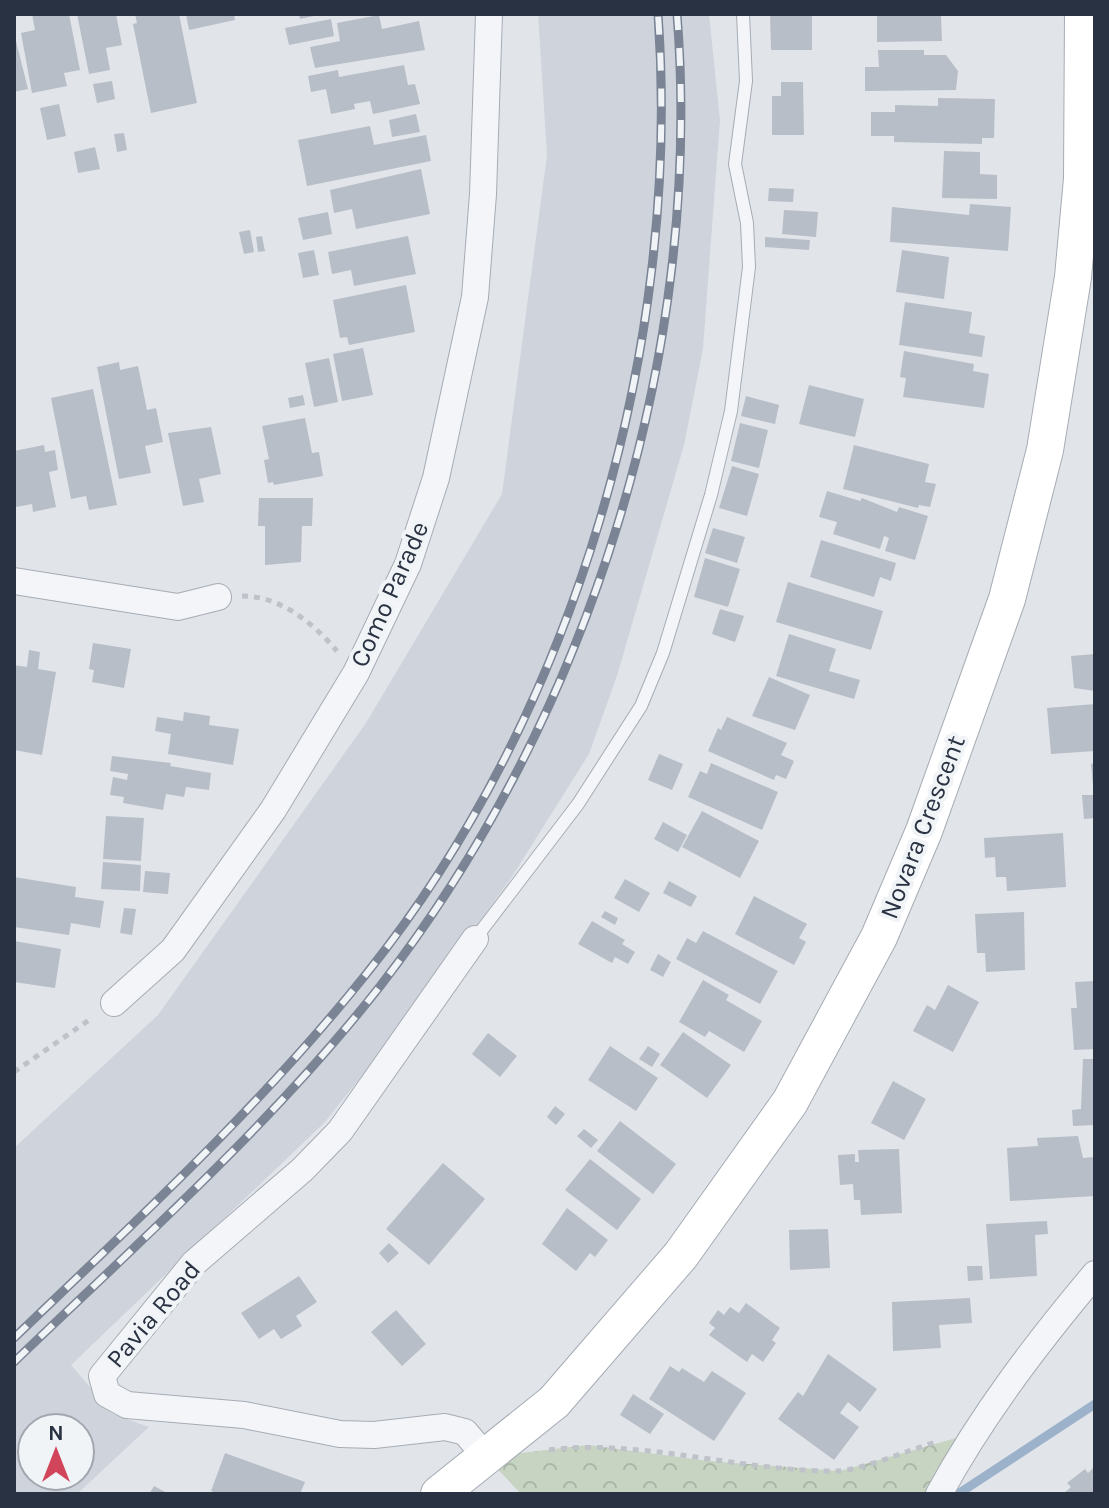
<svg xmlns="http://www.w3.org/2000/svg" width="1109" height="1508" viewBox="0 0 1109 1508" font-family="Karla,sans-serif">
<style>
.built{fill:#cfd4dc;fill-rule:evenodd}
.forest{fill:url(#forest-crowns)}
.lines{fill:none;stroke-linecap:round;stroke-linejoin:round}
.stream{stroke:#9cb2ca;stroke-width:9}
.building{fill:#b8bec7}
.lane-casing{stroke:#a6acb4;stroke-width:14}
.street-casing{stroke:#a6acb4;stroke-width:28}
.secondary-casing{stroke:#a6acb4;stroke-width:38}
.path{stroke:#bfc2c9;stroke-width:5;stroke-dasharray:6 6;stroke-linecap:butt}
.lane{stroke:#f4f5f8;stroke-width:12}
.street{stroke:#f4f5f8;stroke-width:26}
.secondary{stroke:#fff;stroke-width:36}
.rail-casing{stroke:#7a8494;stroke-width:9}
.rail{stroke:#f1f4f7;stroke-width:6;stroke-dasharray:18;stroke-linecap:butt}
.labels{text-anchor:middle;stroke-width:8;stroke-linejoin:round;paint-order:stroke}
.street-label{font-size:26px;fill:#293242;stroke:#f1f4f7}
</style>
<defs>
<pattern id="forest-crowns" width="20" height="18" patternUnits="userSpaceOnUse" patternTransform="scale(2)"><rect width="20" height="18" fill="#c7d4c2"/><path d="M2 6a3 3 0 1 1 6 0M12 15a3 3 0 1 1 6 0" fill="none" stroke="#abb6a8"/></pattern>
</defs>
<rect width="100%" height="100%" fill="#e1e5ea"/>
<path class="built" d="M538,14H709L720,120L703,349L684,445L617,676L589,754L513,875L435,984L325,1122L71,1365L113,1414L149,1427L77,1494H14V1148L158,1015L366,723L502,494L547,155ZM32,1428H80V1476H32Z"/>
<path class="forest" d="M977,1432L939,1494H521L486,1457L588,1445L709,1461L840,1471Z"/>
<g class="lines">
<path class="stream" d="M958,1494L1095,1404"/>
</g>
<path class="building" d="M32,14H69L80,70L64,73L67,86L32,93L21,33L35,30Z
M77,14H116L122,45L106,48L110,70L89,74Z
M135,14H179L197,103L151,113L133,24L137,23Z
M186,14H234L235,20L189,30Z
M299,14H318V15L300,19Z
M770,14H812V50H771Z
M877,14H941L942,41L877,42Z
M379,15L382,29L419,21L425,50L315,68L310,47L340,41L337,23Z
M331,19L334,36L289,45L285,28Z
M14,33L28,89L14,92Z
M878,50H924V55H946L958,71L956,90L865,91V67H879Z
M404,65L408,85L415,84L420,104L373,114L370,101L354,104L355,109L331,114L326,89L311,92L308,76L338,70L339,77Z
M112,81L115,99L97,103L93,84Z
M781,82H803L804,135H772V96H781Z
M938,98L995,99L994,138H982V144L894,142V136H871V112H895V105L938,106Z
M59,104L66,136L47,140L40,108Z
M416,114L420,132L392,137L389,120Z
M370,126L374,145L426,135L431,161L307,186L298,140Z
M124,133L127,150L117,152L114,134Z
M95,147L100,169L78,173L74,152Z
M944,151L980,152V174L997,175V199L942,198Z
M421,169L430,214L356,229L352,209L334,213L330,190Z
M769,188L794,189L793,202L768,201Z
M970,204L1011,207L1008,251L890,242L892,207L969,215Z
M784,210L818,212L816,237L782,234Z
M328,212L332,234L303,240L298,218Z
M250,230L254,252L244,254L239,232Z
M262,236L265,251L258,252L256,237Z
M408,236L416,274L354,286L351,270L332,274L328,252Z
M765,237L810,240L809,250L765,247Z
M314,250L319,275L303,278L298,253Z
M902,250L949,257L944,299L896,292Z
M406,285L415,332L349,345L347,337L340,338L333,300Z
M905,302L972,312L969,333L985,336L982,357L899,345Z
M363,348L373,395L342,401L333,354Z
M904,351L974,364L973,371L989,374L984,408L903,397L906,378L900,377Z
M329,358L338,402L314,407L305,363Z
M119,362L120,370L138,366L147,410L156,408L163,442L145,446L151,473L119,479L97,367Z
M809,385L864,399L855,437L799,424Z
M93,389L117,505L89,510L86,496L71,499L51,398Z
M303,395L305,405L290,408L288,398Z
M746,396L779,405L775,424L741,416Z
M305,418L312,453L319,452L323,476L274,485L273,482L268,483L264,460L269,459L262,426Z
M740,423L768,430L759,468L731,461Z
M211,427L221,474L199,479L204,502L183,506L168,433Z
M44,445L45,452L55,450L58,470L49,472L56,507L33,512L32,504L16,507L14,451Z
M854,445L929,464L925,482L936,484L930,507L919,505L918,508L843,489Z
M732,466L759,474L747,516L719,508Z
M827,491L860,501L862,498L897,512L899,507L928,516L915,560L885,551L889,538L884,536L880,549L833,534L837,522L819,517Z
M259,498H313L312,526H302L301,562L265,565V526H258Z
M713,528L745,537L737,563L705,553Z
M821,540L896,563L891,581L880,577L874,597L810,577Z
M705,558L740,569L728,607L694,597Z
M788,582L883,611L871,650L776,622Z
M720,609L744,616L735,642L712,634Z
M789,634L836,649L829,671L860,680L854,699L776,676Z
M93,643L131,649L124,688L92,682L94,670L89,669Z
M29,650L40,652L38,669L56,672L42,755L14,750V665L27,667Z
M1095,654V691L1074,688L1071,656Z
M769,677L810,695L795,730L752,716Z
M1095,704V751L1051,754L1047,708Z
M184,712L210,716L209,725L239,729L233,765L168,754L171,734L155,731L157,717L183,721Z
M727,717L787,743L781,755L794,761L786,779L776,775L774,780L708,751L718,728L721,730Z
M659,754L683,764L672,790L648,780Z
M112,756L171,763L170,766L211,773L209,790L186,787L184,797L166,794L163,810L123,803L124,797L110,795L113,777L127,780L128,774L110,771Z
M711,763L778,792L762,830L688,797L700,771L707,774Z
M1095,763V786H1093L1091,764Z
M1082,795H1095V818L1084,819Z
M702,811L759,841L740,878L682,847Z
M106,816L144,818L141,861L103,859Z
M663,822L687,835L678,852L654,839Z
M1063,833L1066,887L1007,891L1006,877H996L995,857L985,858L984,838Z
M103,862L141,865L140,891L101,889Z
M145,871L170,873L168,894L143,892Z
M14,877L76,887L75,897L104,901L100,928L71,923L69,935L14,927Z
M625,879L650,893L639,912L614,898Z
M669,881L697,896L691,907L663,893Z
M754,896L807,924L799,938L806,942L794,965L735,934Z
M124,908L136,909L132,935L120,933Z
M605,911L618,918L615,925L601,917Z
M1024,912L1025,970L986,972L985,953H977L975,914Z
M592,921L625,940L622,944L635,952L628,964L615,957L612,963L578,944Z
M703,931L778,971L760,1004L676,959L687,938L696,943Z
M14,941L61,949L55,988L14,982Z
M658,954L671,962L663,977L650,970Z
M703,980L729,995L726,1000L762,1021L744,1052L709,1031L705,1037L679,1022Z
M1095,981V1049L1074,1050L1071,1008H1077L1075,982Z
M948,985L979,1002L953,1052L913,1031L927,1005L935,1010Z
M683,1032L731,1065L707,1098L660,1065Z
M488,1033L517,1056L500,1077L472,1054Z
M610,1046L658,1078L636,1111L588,1080Z
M648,1046L660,1054L652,1067L639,1059Z
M1083,1059H1095V1125L1073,1126L1072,1110L1081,1109Z
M893,1081L926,1099L904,1140L871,1123Z
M555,1106L565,1114L556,1125L547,1117Z
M620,1121L676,1164L653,1194L597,1151Z
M584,1129L598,1140L591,1148L577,1136Z
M1078,1136L1083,1158L1094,1157L1095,1196L1010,1201L1007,1148L1038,1146L1037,1138Z
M899,1149L902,1213L861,1215L860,1200H854L853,1184L840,1185L838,1155L855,1154V1162H859L858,1150Z
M590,1159L641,1199L617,1230L565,1190Z
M443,1163L485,1199L429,1265L386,1229Z
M567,1208L608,1240L595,1257L590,1253L576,1271L542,1244Z
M1047,1221L1048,1234L1035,1235L1037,1276L990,1279L986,1224Z
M828,1229L830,1268L790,1270L789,1230Z
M389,1243L399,1253L388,1263L379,1253Z
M967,1266H982L983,1280L968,1281Z
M299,1276L317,1302L296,1316L302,1326L281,1339L274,1329L259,1339L241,1313Z
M970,1298L972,1323L939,1325L941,1348L893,1351L892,1302Z
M746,1303L780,1328L772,1340L776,1343L763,1362L752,1354L747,1362L709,1335L715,1328L709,1323L718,1310L724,1315L730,1307L739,1313Z
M396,1310L426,1344L402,1366L371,1332Z
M828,1354L877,1389L860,1412L848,1402L840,1413L859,1427L834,1460L778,1419L798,1392L803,1396Z
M670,1366L679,1372L682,1368L704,1382L712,1371L746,1393L714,1441L649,1399Z
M633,1394L664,1414L650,1434L620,1415Z
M225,1453L305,1482L300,1494H220L211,1491Z
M1095,1466V1494H1063L1071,1487L1067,1483L1085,1469L1088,1473Z
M154,1486L169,1494H149Z"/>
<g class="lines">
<g class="lane-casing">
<path id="lane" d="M475,939L578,804L641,706L663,653L711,495L731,411L749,267L747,223L735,164L746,81L743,14"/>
</g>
<g class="street-casing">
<path id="street" d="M14,581L178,607L218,597
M475,939L340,1131L302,1170L194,1263L102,1376L107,1394L127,1405L244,1415L340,1434L374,1435L445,1427L465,1432L486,1457
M114,1003L173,950L273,810L356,673L408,564L436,478L475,297L483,194L489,14
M939,1494C982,1415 1037,1343 1095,1274"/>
</g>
<g class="secondary-casing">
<path id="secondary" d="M439,1494L554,1402L681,1255L790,1102L879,937L924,831L1007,599L1045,450L1073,277L1082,179L1083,14"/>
</g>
<path class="path" d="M242,596C280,596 312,622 337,651
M14,1072L92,1018
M549,1450C639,1438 743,1472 836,1471C861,1471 910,1449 937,1442"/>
<use href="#lane" class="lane"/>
<use href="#street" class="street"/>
<use href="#secondary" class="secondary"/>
<g class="rail-casing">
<path id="rail" d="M14,1338C136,1221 262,1105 367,973C576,712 682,345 658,14
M14,1362C140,1241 273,1123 381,985C589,717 704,353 677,14"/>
</g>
<use href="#rail" class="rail"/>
</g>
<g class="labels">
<g class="street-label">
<text transform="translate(389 594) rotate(-66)" y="9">Como Parade</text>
<text transform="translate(922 827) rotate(-69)" y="9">Novara Crescent</text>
<text transform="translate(153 1314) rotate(-50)" y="9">Pavia Road</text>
</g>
</g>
<rect width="1109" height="1508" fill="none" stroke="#293242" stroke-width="32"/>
<g transform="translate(56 1452)"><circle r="38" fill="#f1f4f7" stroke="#a1a6af" stroke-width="2"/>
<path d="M0-6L14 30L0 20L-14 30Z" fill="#d0455a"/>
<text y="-12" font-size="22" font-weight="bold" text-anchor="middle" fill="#293242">N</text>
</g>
</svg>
